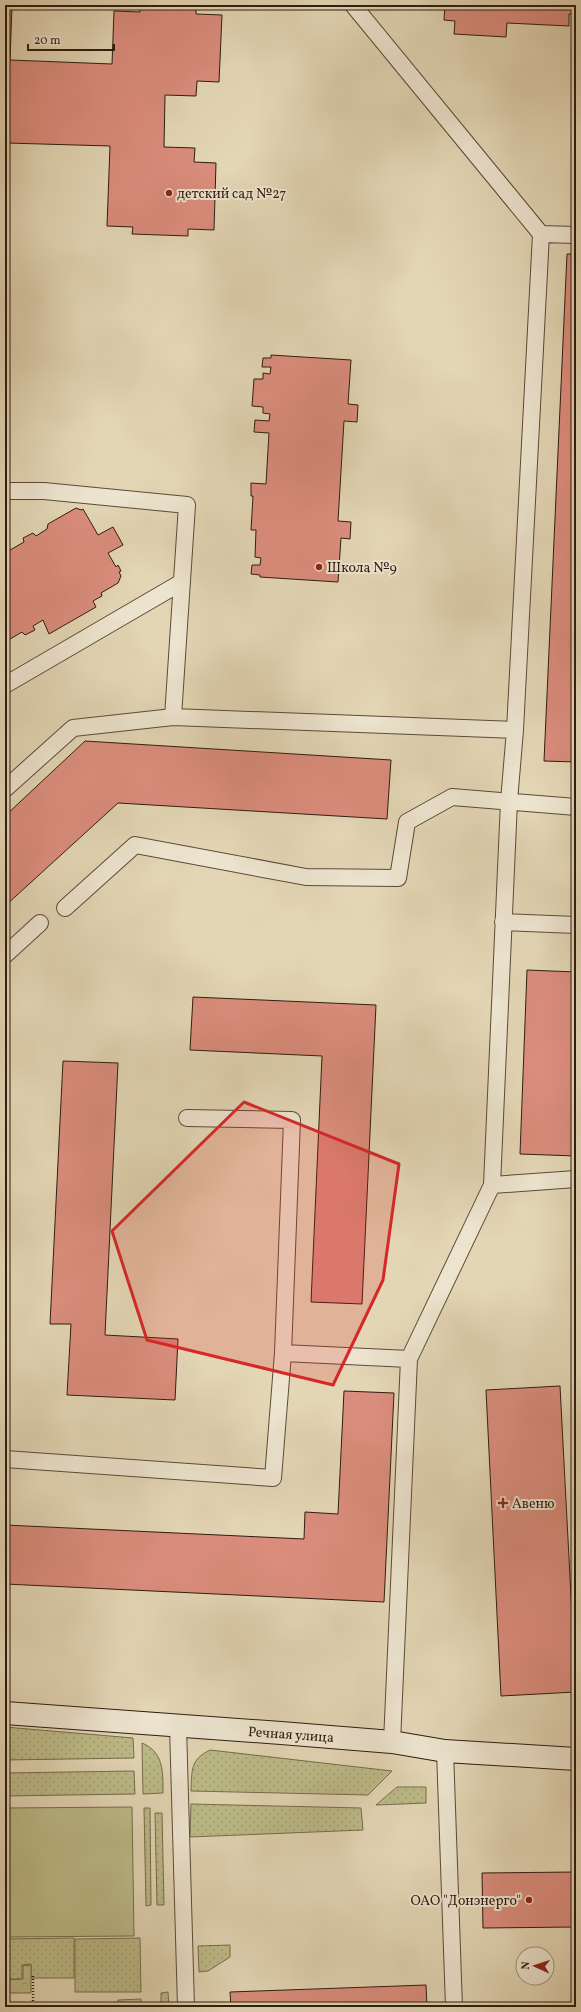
<svg xmlns="http://www.w3.org/2000/svg" width="581" height="2012" viewBox="0 0 581 2012" font-family="Vollkorn,serif">
<style>
.grass{fill:url(#grass-dots);stroke:#766c4c}
.forest{fill:url(#forest-crowns);stroke:#766c4c}
.pitch{fill:#bcbb88;stroke:#766c4c}
.building{fill:#db8d7d;stroke:#2f1c0f}
.lines{fill:none;stroke-linecap:round;stroke-linejoin:round}
.lane-casing{stroke:#5c4a38;stroke-width:18}
.secondary-casing{stroke:#2f1c0f;stroke-width:24}
.path{stroke:#2f1c0f;stroke-width:2.5;stroke-dasharray:1 2;stroke-linecap:butt}
.lane{stroke:#ede4cf;stroke-width:16}
.secondary{stroke:#ede4cf;stroke-width:22}
.marked{fill:#d62828;fill-opacity:0.2;stroke:#d62828;stroke-width:3;stroke-linejoin:round}
.poi-dot{fill:#8f2418;stroke:#ede4cf;stroke-width:1.5}
.labels{text-anchor:middle;stroke-width:4;stroke-linejoin:round;paint-order:stroke}
.poi-label{font-size:14px;fill:#2f1c0f;stroke:#ede4cf;text-anchor:start}
.street-label{font-size:14px;fill:#2f1c0f;stroke:#ede4cf}
</style>
<defs>
<pattern id="grass-dots" width="8" height="8" patternUnits="userSpaceOnUse"><rect width="8" height="8" fill="#bcbb88"/><path d="M2 2h.1M6 6h.1" fill="none" stroke="#a2a074" stroke-width="1.8" stroke-linecap="round"/></pattern>
<pattern id="forest-crowns" width="20" height="18" patternUnits="userSpaceOnUse"><rect width="20" height="18" fill="#bcbb88"/><path d="M2 6a3 3 0 1 1 6 0M12 15a3 3 0 1 1 6 0" fill="none" stroke="#a2a074"/></pattern>
</defs>
<rect width="100%" height="100%" fill="#e3d6b5"/>
<filter id="stains"><feTurbulence type="fractalNoise" baseFrequency=".005" numOctaves="4"/><feColorMatrix values="0 0 0 0 .2 0 0 0 0 .09 0 0 0 0 .02 0 0 0 .5 -.17"/></filter>
<radialGradient id="worn" r=".72"><stop offset=".6" stop-color="#630" stop-opacity="0"/><stop offset="1" stop-color="#630" stop-opacity=".3"/></radialGradient>
<path class="grass" d="M5,1727L133,1738L134,1758L5,1760Z
M142,1743C164,1752 163,1773 163,1793L143,1794Z
M210,1750L392,1771L368,1795L191,1791C192,1770 190,1760 210,1750Z
M134,1771L135,1794L5,1796V1773Z
M397,1787H426V1803L376,1805Z
M191,1804L361,1808L363,1830L190,1837Z
M144,1808H150L151,1905L146,1906Z
M155,1813H162L164,1905H157Z
M74,1938V1978H31V1964L22,1965V1979H5V1939Z
M140,1938L141,1992H75V1939Z
M230,1945V1957L208,1971L199,1972L198,1946Z
M168,1992L169,2007H161V1993Z
M141,1999V2007H118V2000Z"/>
<path class="forest" d="M31,1965V1993H5V1980L23,1979V1966Z"/>
<path class="pitch" d="M132,1807L134,1936L5,1937V1808Z"/>
<path class="building" d="M140,5L196,7V14L222,15L219,82L197,81L196,96L165,95L164,147L195,148L194,162L216,163L214,230L188,229V236L132,234L133,227L107,226L110,146L7,143L5,190V7H12L10,60L112,64L114,11L140,12Z
M445,5H576V15L569,14V26L507,23L506,37L454,34L455,21L444,20Z
M567,254H576V762L544,761Z
M271,355L351,360L348,404L358,405L357,422L344,421L338,521L351,522L350,539L341,538L338,582L260,577V575L251,574L252,565H260L261,558L255,557L256,530H251L253,496H251V483L266,484L269,433L254,432L255,420L269,421L270,414L263,413V407L252,406L254,379H263V373L270,374L271,367H262L263,358H271Z
M76,508L81,510L83,509L98,535L113,527L123,545L108,553L116,567L118,565L121,571L119,572L121,576L118,583L101,593L102,596L93,601L96,607L49,634L43,620L33,626L35,630L25,635L22,632L5,642V553L24,542L23,538L33,533L36,536L47,529L48,524Z
M85,741L391,760L387,819L118,803L5,906V816Z
M527,970L576,972V1156L520,1154Z
M193,997L376,1005L362,1304L311,1302L322,1056L190,1050Z
M63,1061L118,1063L105,1335L178,1339L175,1400L67,1395L71,1324H50Z
M560,1386L576,1692L501,1696L486,1390Z
M344,1391L394,1393L384,1602L5,1584V1525L304,1539L305,1512L338,1514Z
M576,1872V1927L483,1928L482,1873Z
M426,1985L427,2007H231L230,1992Z"/>
<g class="lines">
<g class="lane-casing">
<path id="lane" d="M353,5L541,234
M5,491H44L187,505L173,717
M5,685L182,582
M5,789L73,728L173,717L515,730
M65,908L135,845L306,877L398,878L407,822L452,797L576,807
M503,922L576,925
M5,955L40,923
M187,1118L292,1120L283,1353
M492,1185L576,1179
M409,1359L492,1185L509,801L515,730L541,234L576,235
M5,1459L273,1478L283,1353L409,1359L392,1742
M178,1726L186,2007
M445,1751L454,2007"/>
</g>
<g class="secondary-casing">
<path id="secondary" d="M5,1713L281,1733L392,1742L445,1751L576,1759"/>
</g>
<path class="path" d="M33,2007V1974"/>
<use href="#lane" class="lane"/>
<use href="#secondary" class="secondary"/>
</g>
<path class="marked" d="M244,1102L399,1164L383,1280L333,1385L147,1340L112,1231Z"/>
<g class="poi-dot">
<circle cx="169" cy="193" r="4"/>
<circle cx="319" cy="567" r="4"/>
<path d="M501 1497h4v4h4v4h-4v4h-4v-4h-4v-4h4z"/>
<circle cx="529" cy="1900" r="4"/>
</g>
<g class="labels">
<g class="poi-label">
<text x="177" y="198">детский сад №27</text>
<text x="327" y="572">Школа №9</text>
<text x="512" y="1508">Авеню</text>
<text x="521" y="1905" text-anchor="end">ОАО "Донэнерго"</text>
</g>
<g class="street-label">
<text transform="translate(291 1734) rotate(4)" y="5">Речная улица</text>
</g>
</g>
<rect width="581" height="2012" fill="none" stroke="#e3d6b5" stroke-width="20"/>
<rect x="6" y="6" width="569" height="2000" fill="none" stroke="#2f1c0f" stroke-width="2"/>
<rect x="10" y="10" width="561" height="1992" fill="none" stroke="#2f1c0f"/>
<g transform="translate(535 1966) rotate(273)"><circle r="19" fill="#ede4cf" stroke="#a19482"/>
<path d="M0-3L7 15L0 10L-7 15Z" fill="#8f2418"/>
<text y="-6" font-size="11" font-weight="bold" text-anchor="middle" fill="#2f1c0f">N</text>
</g>
<path d="M28 44v6h86v-6" fill="none" stroke="#2f1c0f" stroke-width="2"/>
<text x="34" y="44" font-size="12" fill="#2f1c0f" stroke="#ede4cf" stroke-width="3" paint-order="stroke">20 m</text>
<rect width="100%" height="100%" filter="url(#stains)"/>
<rect width="100%" height="100%" fill="url(#worn)"/>
</svg>
